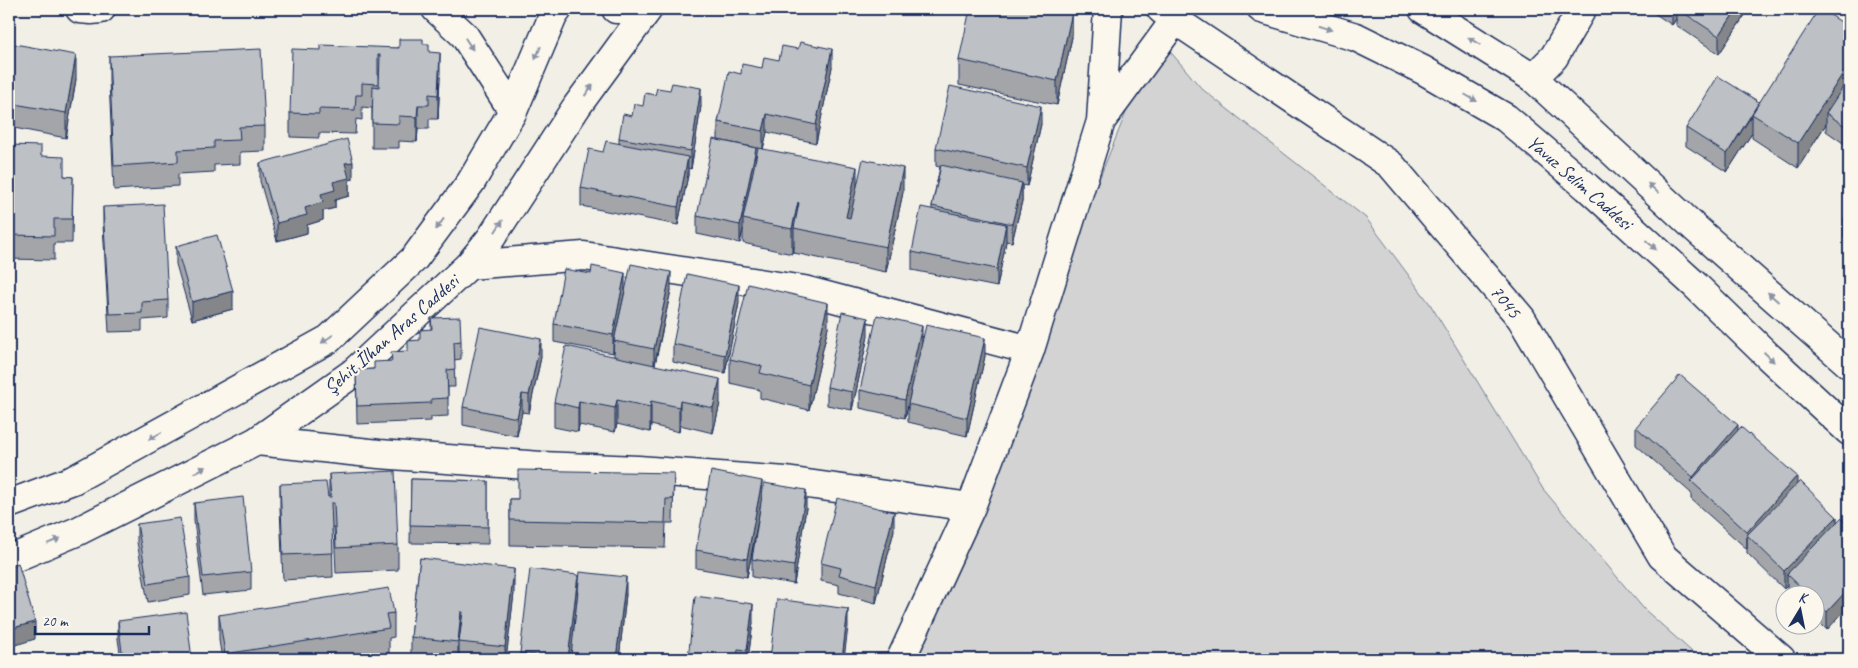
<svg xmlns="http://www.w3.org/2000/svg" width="1858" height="668" viewBox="0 0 1858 668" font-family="Caveat,sans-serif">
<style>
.green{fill:#d2d3d2;stroke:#768198}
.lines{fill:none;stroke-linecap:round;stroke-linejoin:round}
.minor-casing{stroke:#1b2f5e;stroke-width:31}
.secondary-casing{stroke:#1b2f5e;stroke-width:31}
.minor{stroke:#fbf7ec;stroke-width:28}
.secondary{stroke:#fbf7ec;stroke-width:28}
.wall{fill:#a3a5a9;stroke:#1b2f5e}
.shaded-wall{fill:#848689;stroke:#1b2f5e}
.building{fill:#bdc0c4;stroke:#1b2f5e}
.oneway{fill:#8b93a5}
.labels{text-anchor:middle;stroke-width:4.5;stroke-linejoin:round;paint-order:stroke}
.street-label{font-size:20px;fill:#1b2f5e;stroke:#fbf7ec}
</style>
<rect width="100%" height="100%" fill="#f2efe6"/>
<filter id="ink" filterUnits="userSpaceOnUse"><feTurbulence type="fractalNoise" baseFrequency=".02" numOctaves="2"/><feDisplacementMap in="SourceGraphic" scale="10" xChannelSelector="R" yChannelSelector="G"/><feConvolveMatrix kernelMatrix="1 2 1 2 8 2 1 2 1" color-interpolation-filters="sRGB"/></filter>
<g filter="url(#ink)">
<path class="green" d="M1157,36L1202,89L1366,218L1430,304L1543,489L1644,609L1700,659H905Z"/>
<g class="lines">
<g class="minor-casing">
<path id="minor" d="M1161,9L1175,20L1391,165L1521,318L1662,556L1781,659
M1533,78L1554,57L1582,9
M1101,121L1175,20
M469,265L584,256L804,290L1030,350
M257,441L379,454L541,466L638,470L786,481L971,507
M901,659L971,507L1030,350L1101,121L1108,9"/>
</g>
<g class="secondary-casing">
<path id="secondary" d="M80,9L91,10L101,9
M436,9L464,35L513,111
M616,9H630
M1262,9L1356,37L1423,70L1506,118L1587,187L1695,285L1769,357L1849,431
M1423,9L1533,78L1695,228L1849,364
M9,504L73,480L329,339L414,259L471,182L513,111L553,16L558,9
M9,560L78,531L257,441L353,373L469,265L491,238L577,106L648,9"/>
</g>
<use href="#minor" class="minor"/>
<use href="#secondary" class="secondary"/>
</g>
<path class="wall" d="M1648,9H1749L1719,54L1676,25V19L1672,25Z
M1849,27V147L1826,131V124L1798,168L1752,138V133L1727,172L1686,146V128L1759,102Z
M1072,37L1057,105L959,85V60Z
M9,43L76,79L66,138L9,127Z
M423,44L429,52L440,77L438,119H429V129H418L417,142L399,141V148H372V108L362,107V120L356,119L355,134L319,133V138L290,137V113L321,50L399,48Z
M109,56L265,126V151L240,152V164L214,165V172L178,174V186L114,190L109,81Z
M779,60L832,67L816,143L767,132L763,149L718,140V122L741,74L762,68Z
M701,106L691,169L688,168V175L678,225L581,206V188L603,152L619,144V138L632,116Z
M1041,124L1027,186L1022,185V201L1012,242L1006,241L997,287L912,270V252L932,209V206L940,167L936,166V148Z
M9,145L41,156L64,176L73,177L72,243H54V260L9,259Z
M756,154L857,189L903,192L886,272L794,253V246L792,254L743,243V229L740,243L697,234V216Z
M260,163L353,179L349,180V196L335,200V208L323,211V220L307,225V233L277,241L260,181Z
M103,207L168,300V318L142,320V331L109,332L103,224Z
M1849,211V240L1844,237V219Z
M176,246L233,309L192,320L176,264Z
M625,289L671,290L655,365L720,403L713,433L680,425L679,432L651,425L650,432L617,424L615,432L579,425L578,432L554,427V402L614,356V351L613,353L554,342V324Z
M739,303L725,373L673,362V344Z
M431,318L461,341V359L454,360L455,387H448V416L431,417V421L357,424L356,370L374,369L391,361L408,351L431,329Z
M828,327L809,410L760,398V390L730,383V359Z
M868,336L852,410L827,405V387Z
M922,343L985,356L967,436L908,422V406L905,418L860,408V390Z
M541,357L529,413L522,412L517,436L463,425V407Z
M1636,427L1738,430L1797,484L1837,517L1827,630L1816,619V596H1790L1787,592V586L1784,589L1747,553V549L1691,499V493L1636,445Z
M674,473L673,523H666L665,548L510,545V499H518Z
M329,474L398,545V570L336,573L334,527H332L333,577L283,580L280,508V484L329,497Z
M411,479L488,481V544L410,543Z
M762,493L806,508L794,584L752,577V559L757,528L747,577L696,568V550Z
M194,503L251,572V590L203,595L194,521Z
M137,524L190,577V595L148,602L137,542Z
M894,530L876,603L839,593V585L821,581V563Z
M420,558L514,593L506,659H459V653V659H411V637Z
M578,589L626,594L619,659H571V657V659H520V653Z
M394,613V637L389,638V653L347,659H222L219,640V615Z
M118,621L192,659H121L118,639Z
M753,622L748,659H688Z"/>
<path class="shaded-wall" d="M1672,9H1676V19L1672,25Z
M1737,9H1749L1719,54V36Z
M1072,12V37L1057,105V81Z
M832,49V67L816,143V125Z
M440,53V77L438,119V95Z
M76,55V79L66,138V113Z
M1849,64V88L1826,113V124L1798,168V143Z
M701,88V106L691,169V151Z
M418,105V129L417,142V117Z
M1041,106V124L1027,186V168Z
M767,114V132L763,149V131Z
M1752,115V133L1727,172V154Z
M756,148V166L743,219V229L740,243V225Z
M688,157V175L678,225V207Z
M353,162V179L349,180V196L335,200V208L323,211V220L307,225V233L277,241V223L305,208L321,194L345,163Z
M857,167V191L846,239V217Z
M903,168V192L886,272V247Z
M1022,183V201L1012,242V224Z
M798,202V227L794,228V246L792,254V229Z
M1006,224V242L997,287V269Z
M671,272V290L654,367V349Z
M625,273V291L614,341L613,353V335Z
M739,285V303L725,373V355Z
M233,291V309L192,320V302Z
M828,303V327L809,410V385Z
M868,318V336L852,410V392Z
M922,326V344L905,418V400Z
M985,338V356L967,436V418Z
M541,339V357L529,413V395Z
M720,379V403L713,433V408Z
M522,394V412L517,436V418Z
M617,400V424L615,432V408Z
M579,401V425L578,432V408Z
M651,401V425L650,432V407Z
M680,401V425L679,432V407Z
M1738,425V443L1693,483V477Z
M1797,476V494L1747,535V549V532Z
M762,481V499L747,577V559Z
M806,490V508L794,584V566Z
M894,512V530L876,603V585Z
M1837,517V535L1787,574V586L1784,589V571Z
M514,569V593L506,659H505V647Z
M578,575V593L571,659H568Z
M626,577V594L619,659H616Z
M1849,588V606L1827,630V612Z
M753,604V622L748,659H747V650Z
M848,609V627L844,659H842Z
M461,612V636L459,642V659H458V642Z
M35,622V639L9,647V629Z"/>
<path class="building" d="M970,9H1055L1072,12L1057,81L959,60Z
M1678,9H1737L1719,36Z
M1819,9H1821L1849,27V64L1798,143L1752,114Z
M399,39H423V44H429V52L440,53L438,95L429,94V105H418L417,117L399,116V124L372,123L373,86L379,87L380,55H378V84L362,83V95H356L355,110L319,109V114L290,113L292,49L321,50V45L399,48Z
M800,42L832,49L816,125L767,114L763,131L718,122L729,71L741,74L742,64L762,68L764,57L779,60L782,46L798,49Z
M9,43L76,55L66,113L9,103Z
M261,49L265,126L239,127L240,140L214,141V148L178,150V162L114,166L109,56Z
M1718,76L1759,102L1727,154L1686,128Z
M1849,78V129L1826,113Z
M672,83L701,88L691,151L619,138L623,114L632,116L634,104L643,106L645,93L655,95L657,88L670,90Z
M950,86L1041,106L1027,168L936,148Z
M347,139L353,162L345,163L349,178L333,182L335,190L321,194L323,202L305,208L307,215L277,223L260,163Z
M713,139L756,148L740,225L697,216Z
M606,141L688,157L678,207L581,188L589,149L603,152Z
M9,145L41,146V156L64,157V176L73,177L72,219H54V236L9,235Z
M758,148L857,167L846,217L850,218L863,159L903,168L886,247L794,228L799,203L798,202L792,229L743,219Z
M941,165L1022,183L1012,224L932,206Z
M163,204L168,300L142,302V313L109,314L103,207Z
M921,207L1006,224L997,269L912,252Z
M1849,211V222L1844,219Z
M217,235L233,291L192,302L176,246Z
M631,264L671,272L654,349L614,341Z
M592,266L625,273L613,335L554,324L564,269L591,274Z
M687,274L739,285L725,355L673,344Z
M748,284L828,303L809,385L760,373L762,366L730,359Z
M842,312L868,318L852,392L827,387Z
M877,315L922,326L905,400L860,390Z
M460,317L461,341L454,342L455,369L447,370L448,398L431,399V403L357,406L356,370L374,369V362L392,361L391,352L408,351V341L420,340V330L432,329L431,318Z
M926,325L985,338L967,418L908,404Z
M480,327L541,339L529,395L522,394L517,418L463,407Z
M566,346L720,379L713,408L680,401L679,407L651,401L650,407L617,400L615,408L579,401L578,408L554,402Z
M1680,375L1738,425L1693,477L1636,427Z
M1741,427L1797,476L1747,532L1691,481Z
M518,470L674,473L673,499H666L665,523L510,520V499H518Z
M395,471L398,545L336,548L334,503H331L333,553L283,555L280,484L326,482L328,497H331L329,474Z
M711,471L762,481L747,559L696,550Z
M411,479L488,481V527L410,525Z
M1800,481L1837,517L1784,571L1747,535Z
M764,483L806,490L794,566L752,559Z
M243,497L251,572L203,577L194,503Z
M837,498L894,512L876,585L839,575L841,568L821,563Z
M180,518L190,577L148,584L137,524Z
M1841,518L1849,526V588L1827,612L1816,601V596H1810L1787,574Z
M420,558L514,569L505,647L459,642L463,612H461L458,642L411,637Z
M18,563L35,622L9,629V566Z
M530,569L578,575L568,659L520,653Z
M580,572L626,577L616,659H597L571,656Z
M389,588L394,613L386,614L389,628L225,654L219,615Z
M695,596L753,604L747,650L738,649L737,659H688Z
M777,599L848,609L842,659H770Z
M186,612L192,659H123L118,621Z
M39,655V659H12Z"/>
<defs><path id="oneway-solid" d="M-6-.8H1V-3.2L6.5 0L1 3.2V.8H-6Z" transform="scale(1.25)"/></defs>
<g class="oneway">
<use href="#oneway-solid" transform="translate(1325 28) rotate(17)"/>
<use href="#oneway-solid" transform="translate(1474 41) rotate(-148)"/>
<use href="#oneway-solid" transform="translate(469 44) rotate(57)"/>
<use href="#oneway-solid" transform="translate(538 53) rotate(113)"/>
<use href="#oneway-solid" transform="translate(589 90) rotate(-54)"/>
<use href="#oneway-solid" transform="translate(1471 98) rotate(30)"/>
<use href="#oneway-solid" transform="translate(1653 188) rotate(-137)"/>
<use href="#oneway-solid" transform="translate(440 224) rotate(126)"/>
<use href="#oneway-solid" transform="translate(499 226) rotate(-57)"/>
<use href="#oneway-solid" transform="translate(1651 245) rotate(42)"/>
<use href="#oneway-solid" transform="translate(1773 297) rotate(-138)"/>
<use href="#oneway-solid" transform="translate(327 339) rotate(145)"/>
<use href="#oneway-solid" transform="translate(1769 357) rotate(44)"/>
<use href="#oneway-solid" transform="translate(155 436) rotate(152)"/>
<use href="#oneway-solid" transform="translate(200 470) rotate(-27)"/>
<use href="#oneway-solid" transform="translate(54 541) rotate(-23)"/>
</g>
</g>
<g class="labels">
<g class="street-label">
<text transform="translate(1580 182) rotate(41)" y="7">Yavuz Selim Caddesi</text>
<text transform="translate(1506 301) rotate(51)" y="7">7045</text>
<text transform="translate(391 334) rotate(-41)" y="7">Şehit İlhan Aras Caddesi</text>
</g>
</g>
<rect width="1858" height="668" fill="none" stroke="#fbf7ec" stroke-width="30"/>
<rect x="15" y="15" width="1828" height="638" fill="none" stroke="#1b2f5e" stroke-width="2" filter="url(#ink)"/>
<g transform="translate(1800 610) rotate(10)"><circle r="24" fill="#fbf7ec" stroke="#a1a7b3"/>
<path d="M0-4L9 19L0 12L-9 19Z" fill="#1b2f5e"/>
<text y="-8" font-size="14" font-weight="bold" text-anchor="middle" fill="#1b2f5e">K</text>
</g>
<path d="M35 626v8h114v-8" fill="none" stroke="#1b2f5e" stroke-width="2.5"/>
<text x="42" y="626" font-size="15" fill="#1b2f5e" stroke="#fbf7ec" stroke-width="4" paint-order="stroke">20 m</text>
</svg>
